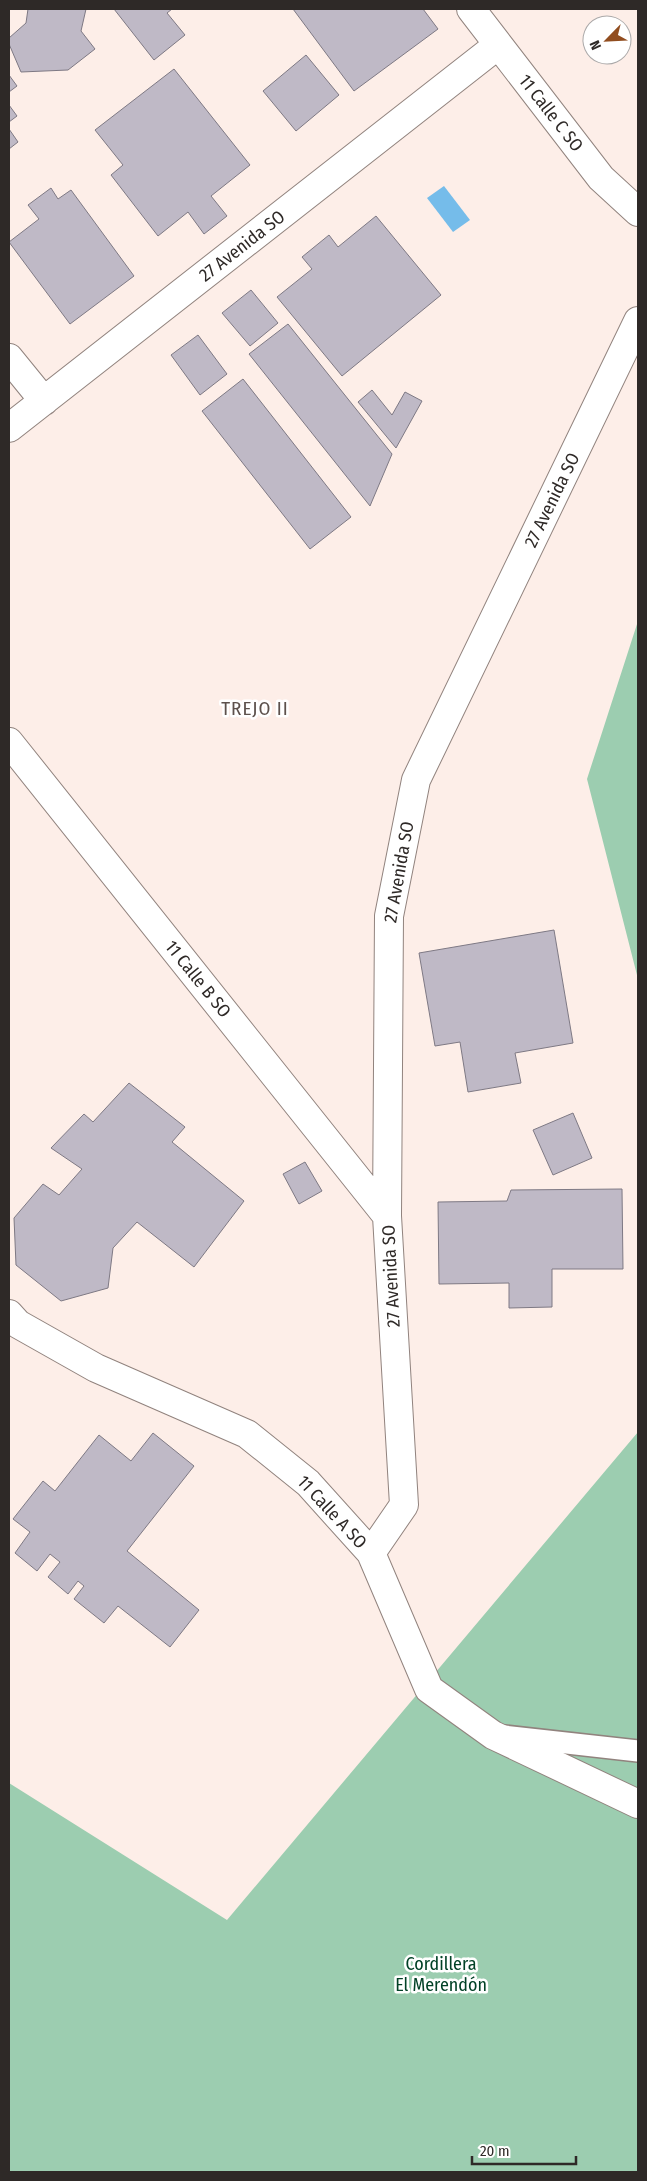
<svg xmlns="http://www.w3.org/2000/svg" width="647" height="2181" viewBox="0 0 647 2181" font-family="'Fira Sans Condensed',sans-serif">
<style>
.green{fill:#9ccdb0}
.water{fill:#75bcea}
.building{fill:#bfb9c6;stroke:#7e7984}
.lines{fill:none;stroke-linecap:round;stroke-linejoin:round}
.lane-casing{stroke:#91837e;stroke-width:24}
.street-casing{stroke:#91837e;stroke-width:30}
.lane{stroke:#fff;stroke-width:21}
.street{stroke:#fff;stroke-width:28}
.labels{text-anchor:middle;stroke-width:5;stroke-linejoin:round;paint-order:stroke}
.street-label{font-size:18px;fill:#2e2927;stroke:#fff}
.park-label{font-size:18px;fill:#014126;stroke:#fff}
.neighbourhood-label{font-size:19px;letter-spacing:1px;fill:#5d514c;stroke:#fff}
</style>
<rect width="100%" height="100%" fill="#fdeee8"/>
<path class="green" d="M638,621V979L587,779Z
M638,1432V2172H9V1783L227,1920Z"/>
<path class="water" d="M444,186L470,220L453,232L427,198Z"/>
<path class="building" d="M28,9H86L81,31L95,49L68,70L21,72L9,44V38L26,23Z
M114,9H172L167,13L185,35L154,60Z
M293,9H423L438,29L354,91Z
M306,55L339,95L296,131L263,91Z
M174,69L250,165L211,196L227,216L204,234L188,212L158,236L111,175L123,165L95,130Z
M9,75L17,86L9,92Z
M9,105L17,116L9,122Z
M9,129L18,142L9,149Z
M51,188L58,199L71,190L134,276L70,324L9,242L39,219L28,205Z
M376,216L441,295L342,376L277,297L312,269L302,257L329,235L338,247Z
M251,290L278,323L250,346L222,313Z
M288,324L392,454L370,506L249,354Z
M198,335L227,374L200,395L171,355Z
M243,379L351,517L310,549L202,411Z
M372,390L392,415L405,392L422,401L396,448L358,402Z
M554,930L573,1043L515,1053L521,1083L468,1092L460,1042L435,1046L419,953Z
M129,1083L185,1127L172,1142L244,1201L194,1267L137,1222L113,1248L108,1288L61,1301L16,1265L14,1218L43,1184L59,1195L82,1169L51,1148L84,1114L93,1122Z
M573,1113L592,1158L553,1175L533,1130Z
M305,1162L322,1191L299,1204L283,1174Z
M622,1189L623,1269H552V1307L509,1308V1283L439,1284L438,1202L507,1201L511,1190Z
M153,1433L194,1466L127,1551L199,1610L170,1647L118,1606L104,1623L74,1599L84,1586L78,1581L68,1594L48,1577L60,1562L50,1554L37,1571L15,1553L30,1532L13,1519L43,1481L55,1491L99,1435L131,1461Z"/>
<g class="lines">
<g class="lane-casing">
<path id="lane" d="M504,1736L638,1751"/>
</g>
<g class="street-casing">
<path id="street" d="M471,9L601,178L638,212
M9,358L44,401
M9,428L498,45
M9,742L387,1216
M9,1314L18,1324L96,1368L247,1434L308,1483L371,1553L429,1689L493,1735L638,1804
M371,1553L404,1505L387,1216L389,916L416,780L638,321"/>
</g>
<use href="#lane" class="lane"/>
<use href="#street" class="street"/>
</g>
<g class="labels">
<g class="street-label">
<text transform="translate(551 113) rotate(52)" y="6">11 Calle C SO</text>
<text transform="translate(242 246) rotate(-38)" y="6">27 Avenida SO</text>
<text transform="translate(552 500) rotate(-64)" y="6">27 Avenida SO</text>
<text transform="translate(399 872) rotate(-80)" y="6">27 Avenida SO</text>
<text transform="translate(198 979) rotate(51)" y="6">11 Calle B SO</text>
<text transform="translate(391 1276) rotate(-93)" y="6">27 Avenida SO</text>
<text transform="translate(332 1512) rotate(47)" y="6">11 Calle A SO</text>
</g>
<g class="park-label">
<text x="441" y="1970">Cordillera<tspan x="441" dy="21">El Merendón</tspan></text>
</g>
<g class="neighbourhood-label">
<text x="255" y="715">TREJO II</text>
</g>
</g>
<rect width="647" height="2181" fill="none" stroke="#2e2927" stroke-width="20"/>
<g transform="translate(607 40) rotate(246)"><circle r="24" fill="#ffffff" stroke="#aba9a9"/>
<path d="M0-4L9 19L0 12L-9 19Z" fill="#914d1f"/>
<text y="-8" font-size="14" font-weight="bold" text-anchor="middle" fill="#2e2927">N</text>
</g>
<path d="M472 2156v8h104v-8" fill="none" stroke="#2e2927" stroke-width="2.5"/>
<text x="480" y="2156" font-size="15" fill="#2e2927" stroke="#ffffff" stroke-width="4" paint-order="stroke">20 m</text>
</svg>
